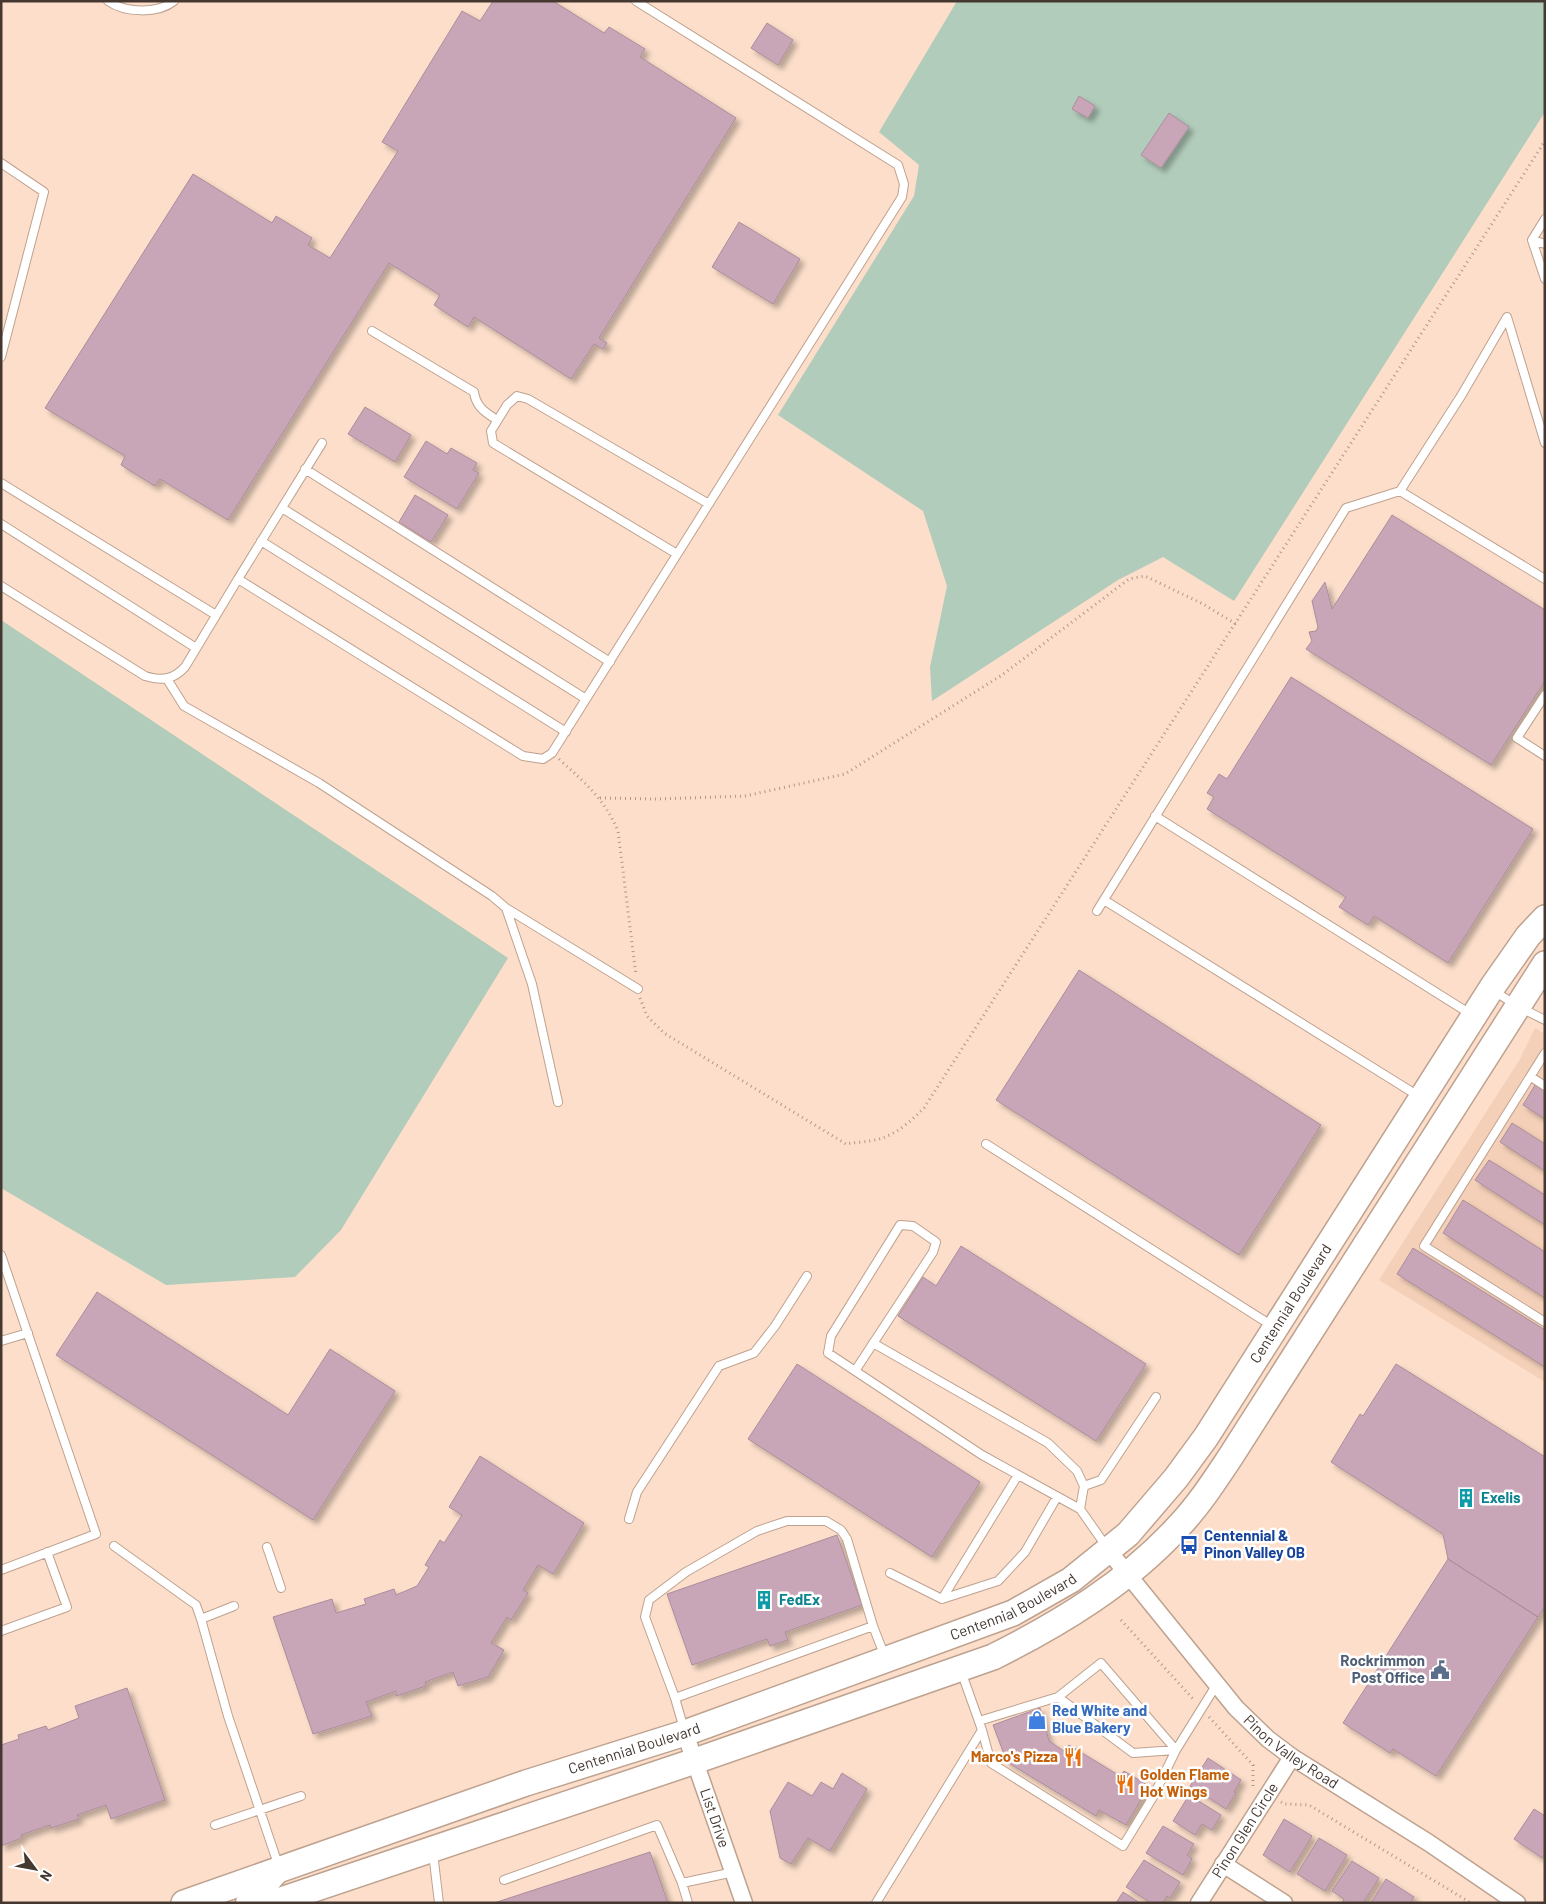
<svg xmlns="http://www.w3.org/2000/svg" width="1546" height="1904" viewBox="0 0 1546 1904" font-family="Barlow,sans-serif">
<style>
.built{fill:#f5d0b8}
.green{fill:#b1ccbb}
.building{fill:#c8a6b7;stroke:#ab8d9c;filter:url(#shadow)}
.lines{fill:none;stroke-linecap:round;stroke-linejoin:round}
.service-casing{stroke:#bea28f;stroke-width:10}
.minor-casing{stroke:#bea28f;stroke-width:19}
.secondary-casing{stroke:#bea28f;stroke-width:25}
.primary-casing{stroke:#bea28f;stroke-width:28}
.path{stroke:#af988a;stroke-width:3;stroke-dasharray:1 4;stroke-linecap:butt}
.service{stroke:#fff;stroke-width:8}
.minor{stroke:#fff;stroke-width:16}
.secondary{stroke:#fff;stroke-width:22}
.primary{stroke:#fff;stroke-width:25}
.labels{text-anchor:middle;stroke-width:5;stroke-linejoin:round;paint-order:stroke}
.street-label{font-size:15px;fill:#443831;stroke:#fff}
.culture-label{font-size:15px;font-weight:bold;fill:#0d838f;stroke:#fff;text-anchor:start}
.transit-label{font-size:15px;font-weight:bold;fill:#164399;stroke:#fff;text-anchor:start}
.service-label{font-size:15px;font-weight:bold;fill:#4e5e75;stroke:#fff;text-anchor:end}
.shop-label{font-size:15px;font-weight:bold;fill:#366cbe;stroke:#fff;text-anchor:start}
.food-label{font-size:15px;font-weight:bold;fill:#c56008;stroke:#fff;text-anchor:end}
</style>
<defs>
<filter id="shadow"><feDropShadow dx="4.5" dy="4.5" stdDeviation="2.5" flood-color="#0004"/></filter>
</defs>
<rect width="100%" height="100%" fill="#fcdeca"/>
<path class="built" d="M1535,1028L1545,1034V1382L1379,1280L1520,1059Z"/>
<path class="green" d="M957,1H1545V112L1234,601L1163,557L1118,580L932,701L930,667L947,586L923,511L778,415L914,196L919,165L879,132Z
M1,620L508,958L341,1230L295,1277L166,1285L1,1188Z"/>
<path class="building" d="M493,1H553L604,33L609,27L645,49L640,57L736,118L599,338L607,343L603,349L594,344L571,379L474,317L468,327L434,305L440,295L389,263L228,520L160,479L155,486L121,465L125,456L45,408L193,174L272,223L276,216L312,238L308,245L330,258L398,151L382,142L462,11L480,21Z
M767,23L793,40L778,65L751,48Z
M1079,96L1095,106L1088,118L1072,109Z
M1169,113L1189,127L1161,168L1141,155Z
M739,222L800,259L773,304L712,267Z
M365,407L411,435L395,462L348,434Z
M426,441L447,454L451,448L477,463L473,470L479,473L457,509L404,477Z
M415,495L448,515L431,542L399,522Z
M1392,515L1545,610V681L1491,765L1306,649L1312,641L1309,632L1316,631L1318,627L1312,601L1325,582L1332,609Z
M1291,677L1533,829L1448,963L1374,916L1368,925L1339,907L1346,897L1207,809L1214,797L1207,793L1219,774L1227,779Z
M1079,970L1321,1125L1239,1255L996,1100Z
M1535,1085L1545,1091V1119L1523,1105Z
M1512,1123L1545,1144V1171L1500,1142Z
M1489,1160L1545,1195V1225L1475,1180Z
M1463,1200L1545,1252V1298L1443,1233Z
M961,1246L1146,1364L1096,1441L898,1316L923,1277L936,1286Z
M1413,1248L1545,1330V1367L1397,1274Z
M97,1292L288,1415L330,1349L395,1391L313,1520L56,1355Z
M797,1364L980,1482L932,1557L748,1439Z
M1396,1364L1545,1457V1606L1538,1617L1448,1559L1443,1534L1331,1462L1360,1414L1363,1416Z
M480,1456L584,1523L553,1574L538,1565L523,1590L528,1593L511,1620L507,1617L491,1643L504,1650L488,1677L458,1686L453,1672L425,1682L426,1686L396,1696V1691L366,1702L372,1716L313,1734L273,1617L332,1599L336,1613L366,1604L364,1599L394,1589L396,1595L417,1586L429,1567L425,1565L440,1540L444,1543L462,1515L449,1507Z
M837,1535L862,1605L785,1632L788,1640L770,1646L767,1639L692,1665L667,1594Z
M1448,1559L1538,1617L1436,1776L1393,1749L1390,1753L1343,1723Z
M127,1688L165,1800L111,1819L106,1805L77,1815L79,1819L51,1828L50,1825L21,1835L22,1838L1,1846V1745L19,1739L18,1735L46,1726L48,1730L79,1718L75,1706Z
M1040,1708L1049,1741L1064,1751L1069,1745L1120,1776L1124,1771L1149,1786L1126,1825L1099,1810L1096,1816L1007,1762L993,1725Z
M1208,1758L1241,1780L1234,1792L1236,1793L1226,1809L1190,1786Z
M842,1773L867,1789L830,1851L808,1838L791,1864L780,1858L770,1811L788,1782L812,1796L821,1782L833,1789Z
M1189,1795L1221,1815L1212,1830L1202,1824L1195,1835L1173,1821Z
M1534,1809L1545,1816V1854L1542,1858L1514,1839Z
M1284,1819L1312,1836L1290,1872L1263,1855Z
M1163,1826L1194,1844L1187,1855L1192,1859L1183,1875L1146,1853Z
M1319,1838L1347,1855L1325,1891L1297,1874Z
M650,1852L668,1903H494Z
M1144,1860L1180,1882L1170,1898L1167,1896L1163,1903H1151L1126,1887Z
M1352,1861L1379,1878L1363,1903H1342L1344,1899L1332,1891Z
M1386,1879L1414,1897L1410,1903H1371Z
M1123,1892L1140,1903H1116Z"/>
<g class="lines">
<g class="service-casing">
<path id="service" d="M108,1C125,13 158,14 174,1
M1,163L44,192L1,357
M1545,219L1532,240L1545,279
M1532,240L1545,244
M372,331L474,392C476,407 485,412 497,420
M1545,443L1507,317L1461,396L1400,491L1545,579
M305,469L610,662
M1,483L216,615
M282,508L586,699
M1,524L196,648
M261,541L566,732
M677,554L493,443L491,431L507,405L517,396L528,399L709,504
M238,579L322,443
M1,586L145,676C162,681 173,680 185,667L238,579L523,756L543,759L552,753L902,197L904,184L898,165L636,1
M167,679L184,706L319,783L492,896L506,908L532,984L558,1102
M1545,695L1517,738L1545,756
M1155,816L1472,1015
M1104,900L1420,1097
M506,908L638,989
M1097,911L1346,508L1400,491
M1494,991L1519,1007L1545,1020
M1545,1053L1424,1246L1545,1322
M1531,1077L1545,1086
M986,1144L1274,1327
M1,1255L96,1534L1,1570
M1,1341L28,1333
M873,1343L1048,1443L1077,1471L1084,1486
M855,1371L933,1252L936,1242L913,1226L900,1225L831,1336L828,1353L982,1455L1080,1509
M629,1519L637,1492L719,1366L754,1353L775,1326L807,1276
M114,1546L196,1605L201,1619
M1106,1546L1080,1509L1084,1486L1101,1480L1156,1397
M267,1547L281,1588
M890,1573L942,1599L998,1581L1025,1552L1057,1497
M942,1599L1018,1475
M234,1606L201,1619L228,1716L279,1867
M1,1631L67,1607L47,1552
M675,1698L645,1617L649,1600L686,1572L757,1531L787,1521H826L841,1530L847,1539L873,1626
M979,1721L1058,1697L1101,1663L1176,1750L1217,1684
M684,1729L675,1698L873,1626L885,1657
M982,1730L991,1763L1123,1846L1153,1797L1176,1750L1133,1753L1058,1697
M215,1825L301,1796
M433,1853L439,1903
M504,1880L657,1825L682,1883
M688,1903L682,1883L734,1872
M876,1903L982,1730L961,1671"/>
</g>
<g class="minor-casing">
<g id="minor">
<path id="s1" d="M1108,1550L1236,1708L1268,1739L1292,1757L1429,1843L1517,1903"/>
<path id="s2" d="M685,1733L744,1903"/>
<path d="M1223,1864L1284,1903"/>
<path id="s3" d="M1199,1903L1292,1757"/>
</g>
</g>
<g class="secondary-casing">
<path id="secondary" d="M247,1903L258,1895L280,1869"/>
</g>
<g class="primary-casing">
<g id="primary">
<path id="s4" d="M184,1903L526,1783L685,1733L1013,1613L1071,1580L1128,1534L1176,1478L1206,1437L1493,986L1528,936L1545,918"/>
<path d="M272,1903L695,1761L993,1657C1061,1623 1127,1583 1179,1526C1199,1505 1215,1480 1231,1456L1545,964"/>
</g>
</g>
<path class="path" d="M559,759C585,783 604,798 618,831L636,975
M600,798L657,799L745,796L845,774L1002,675L1129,579L1145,576L1203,604L1236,624
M640,998L647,1016L664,1033L846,1144C857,1142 871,1142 882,1138C898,1133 912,1120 924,1108L1545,141
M1121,1620L1195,1701
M1209,1717L1253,1765V1787
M1281,1802L1284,1804L1309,1805L1471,1903"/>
<use href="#service" class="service"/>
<use href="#minor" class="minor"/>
<use href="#secondary" class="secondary"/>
<use href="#primary" class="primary"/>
</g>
<defs>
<g id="building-bare" transform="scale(1.5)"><path d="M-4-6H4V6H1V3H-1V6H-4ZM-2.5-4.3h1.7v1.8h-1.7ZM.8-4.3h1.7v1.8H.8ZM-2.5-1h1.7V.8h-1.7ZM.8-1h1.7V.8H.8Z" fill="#0f9aa8" stroke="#fff" stroke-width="2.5" paint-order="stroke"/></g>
<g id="bus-bare" transform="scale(1.5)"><path d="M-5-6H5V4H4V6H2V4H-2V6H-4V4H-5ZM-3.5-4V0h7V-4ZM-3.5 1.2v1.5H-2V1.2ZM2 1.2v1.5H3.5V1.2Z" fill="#1a4fb4" stroke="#fff" stroke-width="2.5" paint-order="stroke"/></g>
<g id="civic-bare" transform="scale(1.5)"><path d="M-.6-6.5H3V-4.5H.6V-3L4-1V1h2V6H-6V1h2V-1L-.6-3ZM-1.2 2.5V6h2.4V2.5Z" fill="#5c6f8a" stroke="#fff" stroke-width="2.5" paint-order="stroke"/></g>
<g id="shop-bare" transform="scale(1.5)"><path d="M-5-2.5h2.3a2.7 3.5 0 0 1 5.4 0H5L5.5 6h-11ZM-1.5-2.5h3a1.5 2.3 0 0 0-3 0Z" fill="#3f7fe0" stroke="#fff" stroke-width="2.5" paint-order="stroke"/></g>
<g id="restaurant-bare" transform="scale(1.5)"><path d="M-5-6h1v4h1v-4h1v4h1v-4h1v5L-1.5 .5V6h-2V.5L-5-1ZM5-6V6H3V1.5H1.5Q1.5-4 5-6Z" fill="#e8710a" stroke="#fff" stroke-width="2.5" paint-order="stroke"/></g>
</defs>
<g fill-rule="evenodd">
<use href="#building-bare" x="1466" y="1498"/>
<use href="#bus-bare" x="1189" y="1545"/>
<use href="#building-bare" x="764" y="1600"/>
<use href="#civic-bare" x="1440" y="1670"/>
<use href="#shop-bare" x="1037" y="1720"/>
<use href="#restaurant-bare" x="1073" y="1757"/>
<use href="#restaurant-bare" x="1125" y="1784"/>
</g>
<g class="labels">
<g class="street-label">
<text dy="5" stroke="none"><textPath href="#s4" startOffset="1301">Centennial Boulevard</textPath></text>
<text dy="5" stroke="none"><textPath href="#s4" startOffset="881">Centennial Boulevard</textPath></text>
<text dy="5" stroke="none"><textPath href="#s4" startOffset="476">Centennial Boulevard</textPath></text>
<text dy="5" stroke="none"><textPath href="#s1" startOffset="274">Pinon Valley Road</textPath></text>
<text dy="5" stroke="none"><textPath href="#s2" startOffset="90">List Drive</textPath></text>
<text dy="5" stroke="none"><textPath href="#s3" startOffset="86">Pinon Glen Circle</textPath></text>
</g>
<g class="culture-label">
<text x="1481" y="1503">Exelis</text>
<text x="779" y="1605">FedEx</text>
</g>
<g class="transit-label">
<text x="1204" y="1541">Centennial &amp;<tspan x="1204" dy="17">Pinon Valley OB</tspan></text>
</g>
<g class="service-label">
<text x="1425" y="1666">Rockrimmon<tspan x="1425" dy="17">Post Office</tspan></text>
</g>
<g class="shop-label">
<text x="1052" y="1716">Red White and<tspan x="1052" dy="17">Blue Bakery</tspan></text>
</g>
<g class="food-label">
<text x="1058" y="1762">Marco's Pizza</text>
<text x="1140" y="1780" text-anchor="start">Golden Flame<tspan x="1140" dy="17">Hot Wings</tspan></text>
</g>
</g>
<rect width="1546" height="1904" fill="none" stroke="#443831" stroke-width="5"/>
<g transform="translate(35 1869) rotate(122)" stroke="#ffffff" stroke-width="4" paint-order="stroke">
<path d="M0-4L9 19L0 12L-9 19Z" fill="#443831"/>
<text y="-8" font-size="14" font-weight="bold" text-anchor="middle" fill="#443831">N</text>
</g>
</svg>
